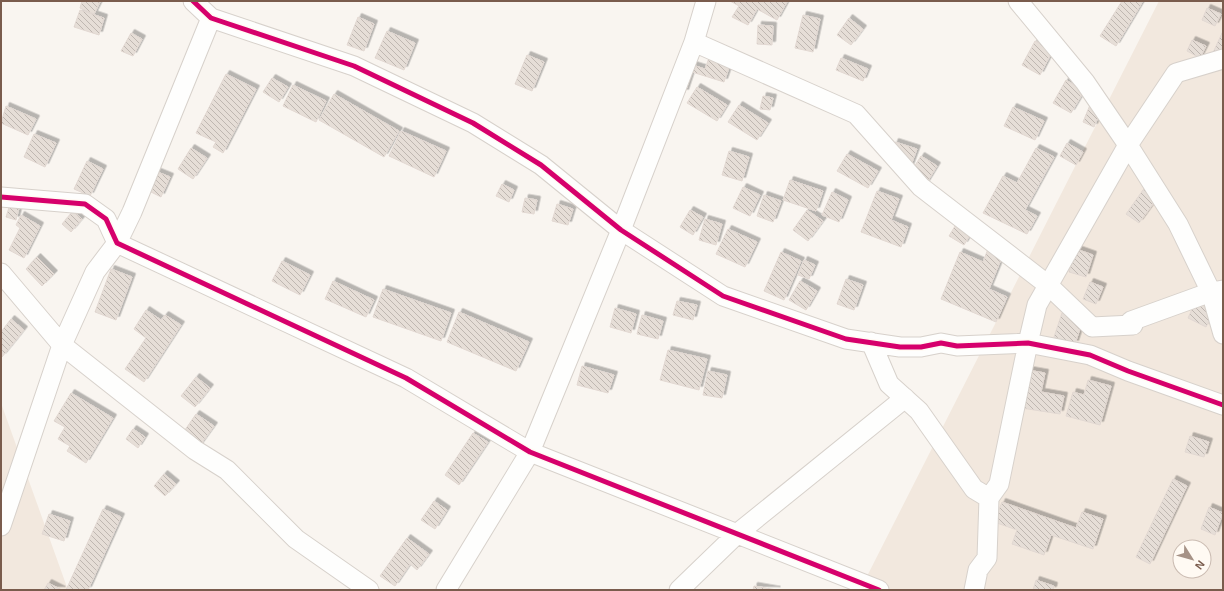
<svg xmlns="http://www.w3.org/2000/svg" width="1224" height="591" viewBox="0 0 1224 591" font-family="Helvetica,sans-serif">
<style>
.residential{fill:#f2e8de;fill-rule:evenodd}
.building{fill:url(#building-back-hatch);stroke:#e2d8d2;filter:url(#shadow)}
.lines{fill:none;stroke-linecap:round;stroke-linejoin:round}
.street-casing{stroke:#d7d1cb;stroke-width:21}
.street{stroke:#fefefd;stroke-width:19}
.cycleway-casing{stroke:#fffaf3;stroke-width:8}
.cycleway{stroke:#d6006c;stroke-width:5}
</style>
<defs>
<pattern id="building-back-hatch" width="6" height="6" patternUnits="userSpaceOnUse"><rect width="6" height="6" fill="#e6ded7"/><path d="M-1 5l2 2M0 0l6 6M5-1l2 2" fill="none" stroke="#bfb7b1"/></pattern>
<filter id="shadow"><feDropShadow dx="3.5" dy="-3.5" stdDeviation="0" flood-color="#0004"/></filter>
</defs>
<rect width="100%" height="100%" fill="#f9f5f0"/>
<path class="residential" d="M1159,1H1223V590H860ZM1180,547H1204V571H1180Z
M1,403L68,590H1Z"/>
<path class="building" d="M82,1L100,2L94,14L80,8Z
M730,1H786L787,2L777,20L757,9L748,25L732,17L739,6Z
M1122,1H1143L1116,46L1100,36Z
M1207,8L1221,14L1215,26L1202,20Z
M80,10L104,18L99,35L74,27Z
M803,15L820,19L813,52L795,48Z
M358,17L374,24L364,51L347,45Z
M849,18L863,29L851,45L837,35Z
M758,25L773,26L772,45L757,44Z
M387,31L415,43L404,70L375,58Z
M1223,31V65L1210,59Z
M131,33L142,39L133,56L121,51Z
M1192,40L1206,46L1200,58L1187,51Z
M1035,41L1053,50L1040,75L1022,65Z
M527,55L544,62L532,91L515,84Z
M710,55L731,62L724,82L692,72L685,93L674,89L683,62L705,69Z
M841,58L868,69L863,81L836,70Z
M226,74L256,89L223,153L213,147L216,142L196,133Z
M272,78L288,87L279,102L263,92Z
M1066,80L1084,91L1071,113L1053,103Z
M293,85L326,101L316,122L283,106Z
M697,87L727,105L717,121L687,103Z
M334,94L399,131L384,157L319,120Z
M763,96L773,98L770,110L760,109Z
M1092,100L1103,105L1094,127L1083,122Z
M739,105L768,123L757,140L728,122Z
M6,106L36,119L28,135L1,123Z
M1013,107L1044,121L1035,140L1004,126Z
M401,131L446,151L434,177L389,156Z
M34,134L56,143L45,167L24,157Z
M895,142L917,149L910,168L888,160Z
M1067,143L1083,152L1076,165L1060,156Z
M191,148L207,158L193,179L178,169Z
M1036,148L1054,157L1025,210L1037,216L1027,234L983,213L1003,176L1017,183Z
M729,151L749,157L742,181L722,175Z
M847,154L878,171L868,188L837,171Z
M921,156L937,166L926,184L909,175Z
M87,161L103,169L90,196L74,189Z
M155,171L170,177L161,197L147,190Z
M790,180L823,191L816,211L783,200Z
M1148,183L1161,193L1139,223L1126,214Z
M502,184L514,190L509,202L496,196Z
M743,187L760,195L750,216L733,208Z
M877,191L899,199L891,220L908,227L901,247L861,232Z
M832,192L848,200L839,222L822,215Z
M764,195L781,201L773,222L757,216Z
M525,198L537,200L534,214L522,212Z
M11,201L20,204L16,220L6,217Z
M557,204L573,209L568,225L552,221Z
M690,210L703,217L693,235L680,227Z
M807,210L823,221L808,241L793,230Z
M73,211L82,219L71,232L62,224Z
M21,215L40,226L24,258L9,250L20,228L16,225Z
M961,216L976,225L964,245L949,236Z
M705,219L722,224L716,245L699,240Z
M728,229L757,242L745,267L716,254Z
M991,241L1006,247L989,289L1007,297L996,322L941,299L960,252L983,262Z
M1076,249L1093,255L1086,277L1069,272Z
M781,252L801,261L784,300L764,291Z
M37,257L54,274L42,286L26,269Z
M804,260L815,265L809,279L798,275Z
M282,261L310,275L300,295L272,281Z
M111,269L132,277L116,320L95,312Z
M846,279L863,285L854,310L837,304Z
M333,281L374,300L366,317L325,299Z
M800,281L817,291L806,310L789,300Z
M1090,282L1103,287L1096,304L1083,299Z
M383,289L451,313L441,341L373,317Z
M1201,290L1220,299L1206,327L1188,318Z
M677,301L697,305L693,320L673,315Z
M615,308L636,314L631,333L610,327Z
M146,310L161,320L165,315L181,325L144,382L125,369L146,338L134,329Z
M459,312L529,342L516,371L447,342Z
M1062,313L1083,320L1075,344L1054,337Z
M642,315L663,321L658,339L637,334Z
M11,319L24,330L2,357L1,332Z
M668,350L707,359L699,390L660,380Z
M582,366L614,375L608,393L577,385Z
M1022,369L1045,373L1041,392L1064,396L1060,414L1015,407Z
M708,371L727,375L722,398L703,395Z
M196,377L210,388L195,407L181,396Z
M1088,380L1111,386L1100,425L1066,416L1073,392L1084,395Z
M71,393L113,418L86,463L67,451L70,446L58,439L65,427L54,421Z
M196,414L214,426L193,455L176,443Z
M133,429L145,437L138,448L126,439Z
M473,433L488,442L459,485L445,475Z
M1190,436L1209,442L1204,457L1185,452Z
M164,474L176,484L165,496L154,486Z
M1173,479L1187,486L1150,564L1136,557Z
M434,501L447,510L435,529L421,520Z
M1002,502L1076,528L1082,512L1103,519L1093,549L1051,535L1044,555L1012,544L1017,530L994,522Z
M1209,507L1223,513L1215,535L1201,529Z
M103,509L121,517L88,590H66Z
M49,514L70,521L64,541L42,534Z
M407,538L429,554L417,570L410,564L395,586L380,576Z
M1036,580L1054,586L1053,590H1033Z
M48,583L62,590H44Z
M754,586L777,590H753Z"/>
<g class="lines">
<g class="street-casing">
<path id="street" d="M193,1L211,18L354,66L473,123L541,165L621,230L723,296L846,339L900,347H921L941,343L957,346L1028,343L1090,355L1128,371L1223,405
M1018,1L1085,82L1128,145L1178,224L1211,292L1223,334
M694,42L856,114L921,187L1048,285L1092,327L1133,325L1131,321L1211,292L1223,290
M1,197L85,204L106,219L117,243L406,378L530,452L879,590
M1,273L62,345L195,450L227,470L296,539L369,590
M871,342L889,384L919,411L974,489L989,498
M1,526L62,345L95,272L117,243L132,212L211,18
M446,590L530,452L621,230L694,42L706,1
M679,590L738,533L905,398
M974,590L978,570L987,558L989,498L999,484L1028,343L1037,305L1128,145L1176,73L1223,59"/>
</g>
<use href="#street" class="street"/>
<g class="cycleway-casing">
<path id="cycleway" d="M193,1L211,18L354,66L473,123L541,165L621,230L723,296L846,339L900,347H921L941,343L957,346L1028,343L1090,355L1128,371L1223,405
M1,197L85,204L106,219L117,243L406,378L530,452L879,590"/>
</g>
<use href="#cycleway" class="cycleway"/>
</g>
<rect width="1224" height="591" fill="none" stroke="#7a5c4d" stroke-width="4"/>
<g transform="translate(1192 559) rotate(127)"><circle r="19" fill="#fffaf3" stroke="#cabbb1"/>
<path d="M0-3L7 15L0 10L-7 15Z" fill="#a69286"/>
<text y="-6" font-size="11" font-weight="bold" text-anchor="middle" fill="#7a5c4d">N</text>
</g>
</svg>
